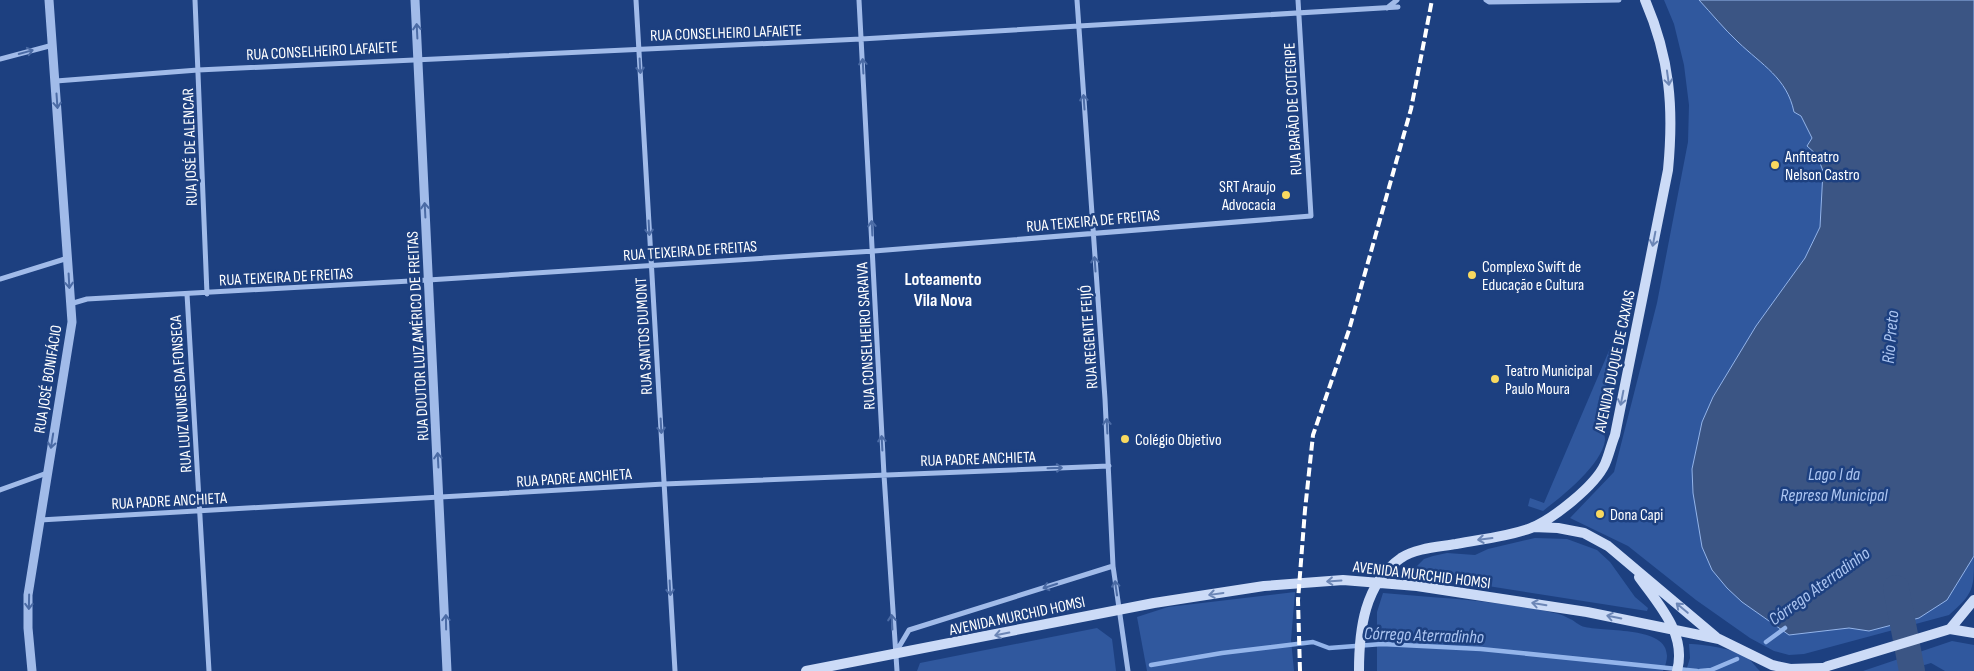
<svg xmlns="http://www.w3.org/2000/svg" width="1974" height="671" viewBox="0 0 1974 671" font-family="'Sofia Sans Condensed',sans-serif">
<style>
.green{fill:#30589e}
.water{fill:#3b5584;stroke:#94b5eb}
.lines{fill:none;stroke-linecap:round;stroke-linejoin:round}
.stream{stroke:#94b5eb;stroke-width:4.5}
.river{stroke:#3b5584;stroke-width:26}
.minor{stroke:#a1bbe9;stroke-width:5}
.tertiary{stroke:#a1bbe9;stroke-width:9}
.secondary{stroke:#ccdbf7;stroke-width:10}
.rail{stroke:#fff;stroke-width:4;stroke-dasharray:9 4;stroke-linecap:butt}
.oneway{stroke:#4b6ba5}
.oneway2{stroke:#6c86b6}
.poi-dot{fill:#f9d95f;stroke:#1d4080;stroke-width:2}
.labels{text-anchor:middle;stroke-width:5;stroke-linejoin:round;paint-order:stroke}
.street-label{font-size:16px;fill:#fff;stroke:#1d4080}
.poi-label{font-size:16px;fill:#fff;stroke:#1d4080;text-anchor:start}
.neighbourhood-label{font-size:18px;font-weight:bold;fill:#fff;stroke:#1d4080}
.water-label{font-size:18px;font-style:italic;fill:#acc5f1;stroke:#1d4080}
</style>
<rect width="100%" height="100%" fill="#1d4080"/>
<path class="green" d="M1664,0H1699C1712,14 1724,29 1738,42C1762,65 1787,78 1794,112L1801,116L1812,138L1807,146L1817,155L1823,171L1820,227L1805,258L1756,326L1713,397L1702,422L1692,469L1693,493L1702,547L1789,635L1849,628L1869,631L1947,600L1974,556C1974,589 1974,593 1949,615L1804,654L1789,655L1774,651L1750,638L1696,600L1628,546L1570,518L1614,472L1657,303L1688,142L1689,105L1684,65L1674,24Z
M1620,325L1627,329C1614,352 1601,395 1602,421C1602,427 1605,434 1605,440C1602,465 1561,497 1543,511L1528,506L1530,498L1544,503Z
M1535,538L1567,539L1597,550L1610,562L1635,597L1648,608L1647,611L1437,578L1424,572L1413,570L1424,559L1433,556L1447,553L1475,555L1488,549Z
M1295,592L1291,640L1294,671H1147L1137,617L1168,607Z
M1383,593C1437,598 1492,600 1546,611C1553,613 1562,614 1568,618C1574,620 1579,626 1585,627C1610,633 1685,624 1663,671H1377V612Z
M1097,628L1112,639L1116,671H917L920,663Z
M1952,641L1974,645V671H1945L1931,663L1905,671H1863Z
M1689,644C1703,644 1735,649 1746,657C1752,660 1755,667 1760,671H1686L1690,658Z"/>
<path class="water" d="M1699,0H1974V556L1947,600L1919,618L1869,631L1849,628L1789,635L1742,602L1727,588L1712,570L1702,547L1693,493L1692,469L1702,422L1713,397L1756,326L1805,258L1820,227L1823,171L1817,155L1807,146L1812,138L1801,116L1794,112C1787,78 1762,65 1738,42C1724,29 1712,14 1699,0Z"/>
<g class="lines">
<path class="stream" d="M1766,642L1785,628
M1151,665L1222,653L1313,642L1329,648L1382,644L1481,649L1697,671
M1700,671L1711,670L1737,659"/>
<path class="river" d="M1896,588L1912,671"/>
<path class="minor" d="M195,0L207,294
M636,0L675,671
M859,0L884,475L897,671
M1077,0L1105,399L1113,566L1128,671
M1486,0L1489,2L1619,0
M1387,8L1397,0
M0,59L53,45
M56,81L198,70L861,39L1398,7
M0,279L68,258
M187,294L209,671
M70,304L87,299L428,280L874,251L1311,216L1298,0
M0,490L47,473
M40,520L664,484L1109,466
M896,652L909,630L1113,566"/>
<path class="tertiary" d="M415,0L447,671
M32,671L28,628V595L72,322L49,0"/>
<path class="secondary" d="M1533,527L1558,528L1584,533L1608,546L1716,637
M1639,577C1659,605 1687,634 1677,671
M1950,629L1974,600
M806,671L1154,603L1264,586L1343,580L1417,586L1587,612L1719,639L1772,665L1790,669L1822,668
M1359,671C1359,630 1364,584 1401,558C1416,548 1439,547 1456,544C1481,539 1507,537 1531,528C1553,519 1595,486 1605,464C1609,455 1611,445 1615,435L1668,170C1674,108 1670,58 1645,0
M1818,671L1828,666L1950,629L1974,633"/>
<path class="rail" d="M1300,671L1298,600L1305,510L1313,435L1349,330L1411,109L1432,0"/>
</g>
<defs><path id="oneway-shaft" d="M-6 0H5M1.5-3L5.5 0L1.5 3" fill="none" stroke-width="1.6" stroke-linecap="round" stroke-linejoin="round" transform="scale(1.25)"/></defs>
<g class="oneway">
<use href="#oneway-shaft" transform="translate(417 31) rotate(-93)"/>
<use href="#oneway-shaft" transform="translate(26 52) rotate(-15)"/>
<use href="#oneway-shaft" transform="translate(640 66) rotate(87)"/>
<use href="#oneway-shaft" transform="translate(863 66) rotate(-93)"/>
<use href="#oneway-shaft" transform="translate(57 101) rotate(86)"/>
<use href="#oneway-shaft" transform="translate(1084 102) rotate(-94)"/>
<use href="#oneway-shaft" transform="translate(425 210) rotate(-93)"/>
<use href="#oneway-shaft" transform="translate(649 228) rotate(87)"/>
<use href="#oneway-shaft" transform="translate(872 228) rotate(-93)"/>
<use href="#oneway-shaft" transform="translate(1095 264) rotate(-94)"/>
<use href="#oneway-shaft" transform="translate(69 281) rotate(87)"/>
<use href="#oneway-shaft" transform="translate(661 426) rotate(87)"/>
<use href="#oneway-shaft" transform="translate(1107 426) rotate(-93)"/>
<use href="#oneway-shaft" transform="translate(52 441) rotate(99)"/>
<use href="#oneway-shaft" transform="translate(882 443) rotate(-93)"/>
<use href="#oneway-shaft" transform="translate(438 460) rotate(-93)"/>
<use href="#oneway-shaft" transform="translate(1055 468) rotate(-2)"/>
<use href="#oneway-shaft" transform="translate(1050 586) rotate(162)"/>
<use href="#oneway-shaft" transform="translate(670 588) rotate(87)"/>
<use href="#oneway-shaft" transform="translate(1116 588) rotate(-98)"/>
<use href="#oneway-shaft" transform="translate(29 602) rotate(91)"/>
<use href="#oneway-shaft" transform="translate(446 622) rotate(-91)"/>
<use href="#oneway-shaft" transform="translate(892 622) rotate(-93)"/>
</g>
<g class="oneway2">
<use href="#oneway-shaft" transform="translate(1668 78) rotate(82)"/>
<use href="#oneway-shaft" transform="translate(1654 239) rotate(101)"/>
<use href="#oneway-shaft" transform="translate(1622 398) rotate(101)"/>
<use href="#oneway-shaft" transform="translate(1485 539) rotate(173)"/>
<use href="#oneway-shaft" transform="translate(1334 581) rotate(176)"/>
<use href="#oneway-shaft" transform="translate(1216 594) rotate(172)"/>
<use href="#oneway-shaft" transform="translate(1539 604) rotate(-171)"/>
<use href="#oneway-shaft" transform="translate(1682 608) rotate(-140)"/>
<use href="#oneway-shaft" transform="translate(1614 617) rotate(-169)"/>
<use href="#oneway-shaft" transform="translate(1002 634) rotate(169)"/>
</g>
<g class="poi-dot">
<circle cx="1775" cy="165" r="5"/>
<circle cx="1286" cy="195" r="5"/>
<circle cx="1472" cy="275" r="5"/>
<circle cx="1495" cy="379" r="5"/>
<circle cx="1125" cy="439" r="5"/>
<circle cx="1600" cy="514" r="5"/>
</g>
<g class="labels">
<g class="street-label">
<text transform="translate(726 32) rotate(-2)" y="6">RUA CONSELHEIRO LAFAIETE</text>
<text transform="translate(322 50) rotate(-3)" y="6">RUA CONSELHEIRO LAFAIETE</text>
<text transform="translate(1292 109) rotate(-93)" y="6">RUA BARÃO DE COTEGIPE</text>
<text transform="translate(189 147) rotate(-92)" y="6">RUA JOSÉ DE ALENCAR</text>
<text transform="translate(1093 220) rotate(-5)" y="6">RUA TEIXEIRA DE FREITAS</text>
<text transform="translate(690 250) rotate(-4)" y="6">RUA TEIXEIRA DE FREITAS</text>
<text transform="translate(286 276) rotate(-3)" y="6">RUA TEIXEIRA DE FREITAS</text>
<text transform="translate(417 336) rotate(-93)" y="6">RUA DOUTOR LUIZ AMÉRICO DE FREITAS</text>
<text transform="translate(643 336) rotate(-93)" y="6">RUA SANTOS DUMONT</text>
<text transform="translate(865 336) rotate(-93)" y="6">RUA CONSELHEIRO SARAIVA</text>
<text transform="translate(1088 337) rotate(-94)" y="6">RUA REGENTE FEIJÓ</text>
<text transform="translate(1614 361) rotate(-78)" y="6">AVENIDA DUQUE DE CAXIAS</text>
<text transform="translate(47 379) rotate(-81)" y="6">RUA JOSÉ BONIFÁCIO</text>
<text transform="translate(180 394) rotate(-94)" y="6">RUA LUIZ NUNES DA FONSECA</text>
<text transform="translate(978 458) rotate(-2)" y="6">RUA PADRE ANCHIETA</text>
<text transform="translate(574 477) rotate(-4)" y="6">RUA PADRE ANCHIETA</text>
<text transform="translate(169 500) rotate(-3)" y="6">RUA PADRE ANCHIETA</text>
<text transform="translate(1422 574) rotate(7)" y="6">AVENIDA MURCHID HOMSI</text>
<text transform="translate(1017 615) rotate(-12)" y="6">AVENIDA MURCHID HOMSI</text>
</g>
<g class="poi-label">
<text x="1785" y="162">Anfiteatro<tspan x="1785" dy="18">Nelson Castro</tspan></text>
<text x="1276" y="192" text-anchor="end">SRT Araujo<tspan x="1276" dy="18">Advocacia</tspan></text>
<text x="1482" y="272">Complexo Swift de<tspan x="1482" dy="18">Educação e Cultura</tspan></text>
<text x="1505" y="376">Teatro Municipal<tspan x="1505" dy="18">Paulo Moura</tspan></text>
<text x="1135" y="445">Colégio Objetivo</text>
<text x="1610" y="520">Dona Capi</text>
</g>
<g class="neighbourhood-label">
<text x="943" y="285">Loteamento<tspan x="943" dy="21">Vila Nova</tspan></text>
</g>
<g class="water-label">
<text transform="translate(1890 337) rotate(-85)" y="6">Rio Preto</text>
<text x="1834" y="480">Lago I da<tspan x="1834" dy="21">Represa Municipal</tspan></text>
<text transform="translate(1819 586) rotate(-36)" y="6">Córrego Aterradinho</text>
<text transform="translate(1424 635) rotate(2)" y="6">Córrego Aterradinho</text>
</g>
</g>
</svg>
